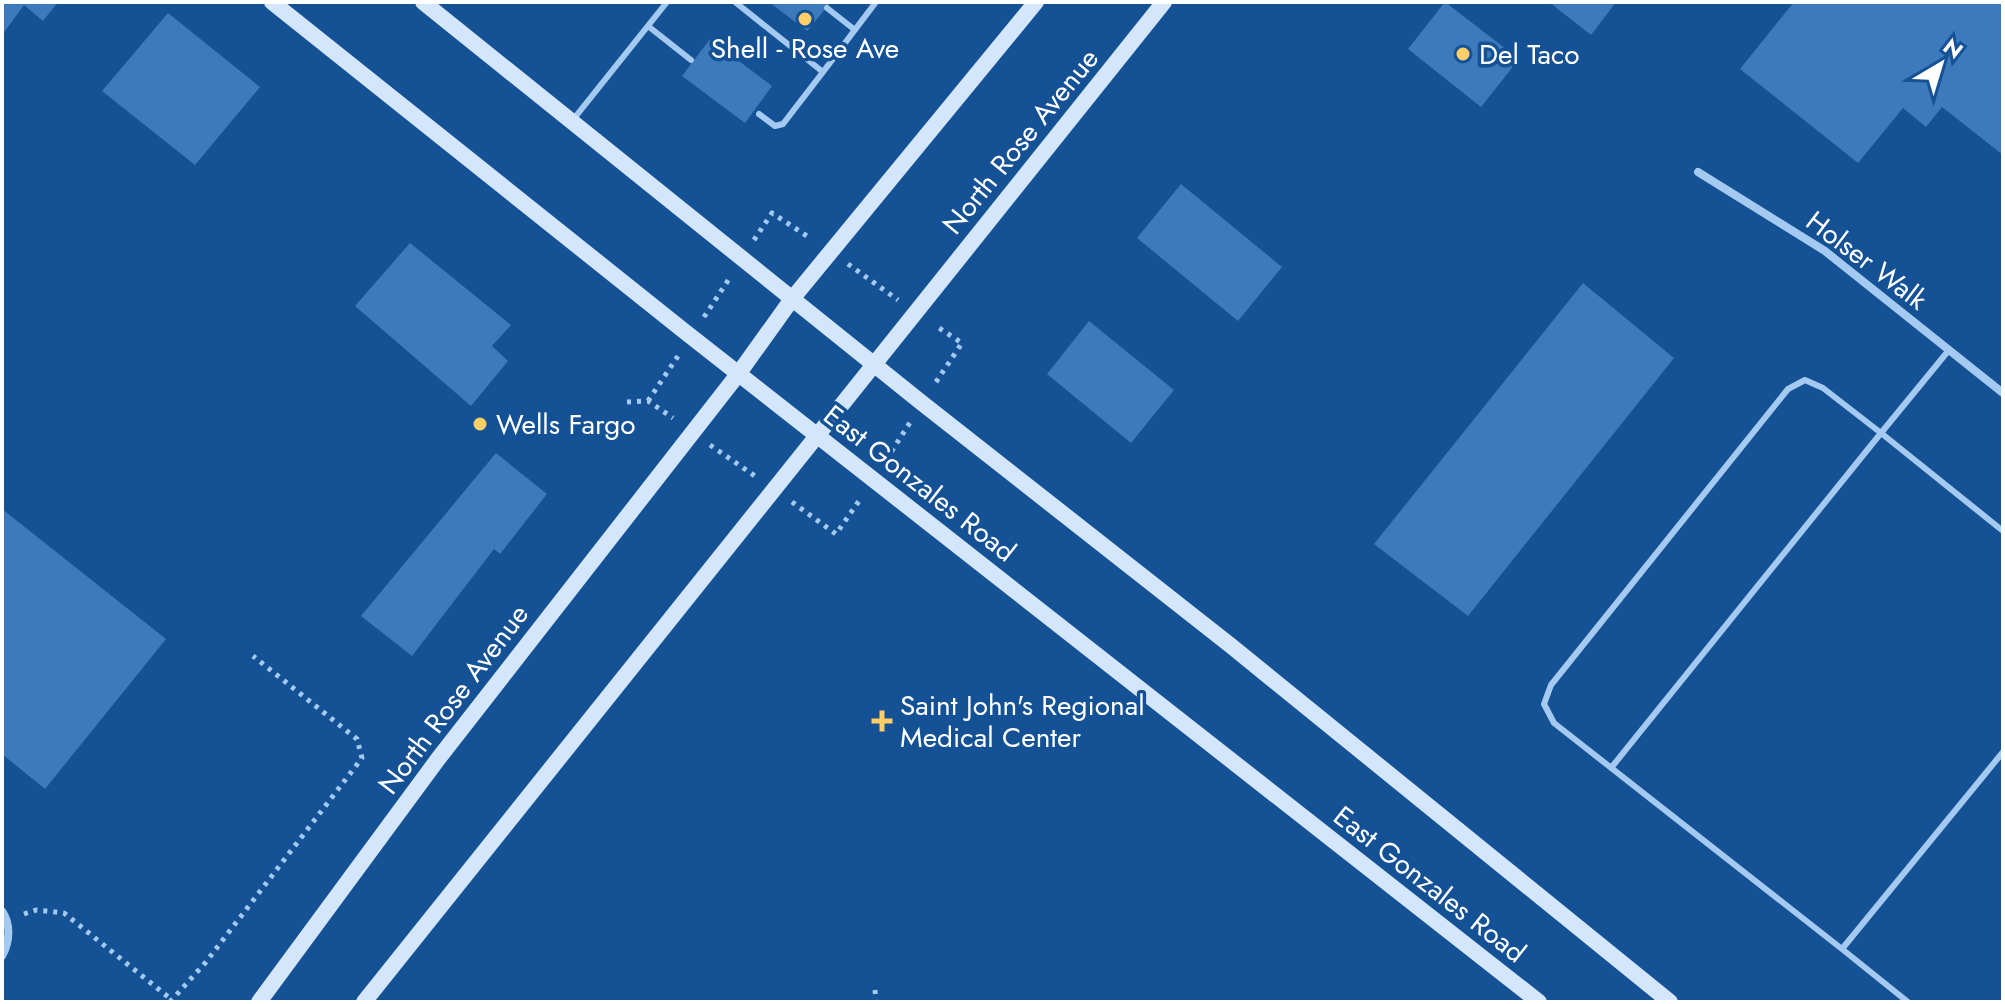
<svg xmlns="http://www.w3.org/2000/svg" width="2005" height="1004" viewBox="0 0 2005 1004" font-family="Jost,sans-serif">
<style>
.building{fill:#3d7abd}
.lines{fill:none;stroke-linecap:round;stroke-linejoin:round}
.path{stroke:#a5caf2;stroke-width:5;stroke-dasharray:4 6;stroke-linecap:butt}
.lane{stroke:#a5caf2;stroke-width:6}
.street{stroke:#a5caf2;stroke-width:8}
.secondary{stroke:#d4e6fc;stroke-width:16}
.poi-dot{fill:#ffce66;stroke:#145195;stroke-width:3}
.labels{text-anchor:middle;stroke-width:7;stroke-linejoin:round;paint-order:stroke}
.poi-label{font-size:28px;fill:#fff;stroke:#145195;text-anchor:start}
.street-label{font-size:28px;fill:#fff;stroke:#145195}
</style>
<rect width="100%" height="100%" fill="#145195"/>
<path class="building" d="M2,2H58L43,21L24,5L2,35Z
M769,2H831L807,31Z
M1445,2L1519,59L1481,107L1408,49Z
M1549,2H1616L1591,35Z
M1794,2H2003V155L1942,107L1926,127L1903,108L1858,163L1740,69Z
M168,13L260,87L195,165L102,91Z
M710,39L772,86L745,123L682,76Z
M1181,184L1282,267L1238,321L1137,238Z
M410,243L511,325L492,346L508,361L471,406L355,306Z
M1583,283L1674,358L1468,616L1374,544Z
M1089,321L1174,390L1131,443L1047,374Z
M496,453L547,494L500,554L494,549L412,656L361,616Z
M2,509L166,639L45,789L2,754Z"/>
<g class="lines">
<path class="path" d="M754,240L772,213L810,238
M848,264L898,300
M704,317L729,279
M936,382L962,343L936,326
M648,401L678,356
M627,402L648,401L673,418
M710,445L755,476
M886,460L911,421
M792,502L836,534L861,498
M24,914L36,910L64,913L172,1000
M875,990L876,1002
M170,1002L206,962L362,758L357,739L253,656"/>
<path class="lane" d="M735,2L823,72L876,2
M827,8L855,30
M648,26L691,60
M759,114L775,126L783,124L823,72
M572,121L667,2
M1949,350L1881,433L1823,388L1805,380L1788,389L1551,685L1544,704L1554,723L1842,949L2003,752
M1611,768L1881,433L2003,531
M1842,949L1908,1002"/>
<path class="street" d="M1698,172L1825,251L2003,393
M2,911C11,924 10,942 2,956"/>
<path class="secondary" d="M272,2L684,331L1539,1002
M423,2L922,403L1230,645L1670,1002
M259,1002L438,759L739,373L792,299L1036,2
M364,1002L1164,2"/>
</g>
<g class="poi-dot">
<circle cx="805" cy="19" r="8"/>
<circle cx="1463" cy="54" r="8"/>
<circle cx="480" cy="424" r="8"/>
<path d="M878 709h8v8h8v8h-8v8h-8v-8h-8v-8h8z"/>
</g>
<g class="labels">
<g class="poi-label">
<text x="805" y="58" text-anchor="middle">Shell - Rose Ave</text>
<text x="1479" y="64">Del Taco</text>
<text x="496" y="434">Wells Fargo</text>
<text x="900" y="715">Saint John's Regional<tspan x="900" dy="32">Medical Center</tspan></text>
</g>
<g class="street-label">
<text transform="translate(1020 141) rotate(-51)" y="10">North Rose Avenue</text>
<text transform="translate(1867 260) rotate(37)" y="10">Holser Walk</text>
<text transform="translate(920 483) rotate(38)" y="10">East Gonzales Road</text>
<text transform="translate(453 699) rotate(-53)" y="10">North Rose Avenue</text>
<text transform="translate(1430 884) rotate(38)" y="10">East Gonzales Road</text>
</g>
</g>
<rect width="2005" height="1004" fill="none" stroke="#ffffff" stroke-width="8"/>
<g transform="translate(1941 64) rotate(38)" stroke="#145195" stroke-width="6" paint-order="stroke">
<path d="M0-6L14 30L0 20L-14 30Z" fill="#ffffff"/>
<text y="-12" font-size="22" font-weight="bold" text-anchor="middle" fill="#ffffff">N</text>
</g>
</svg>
